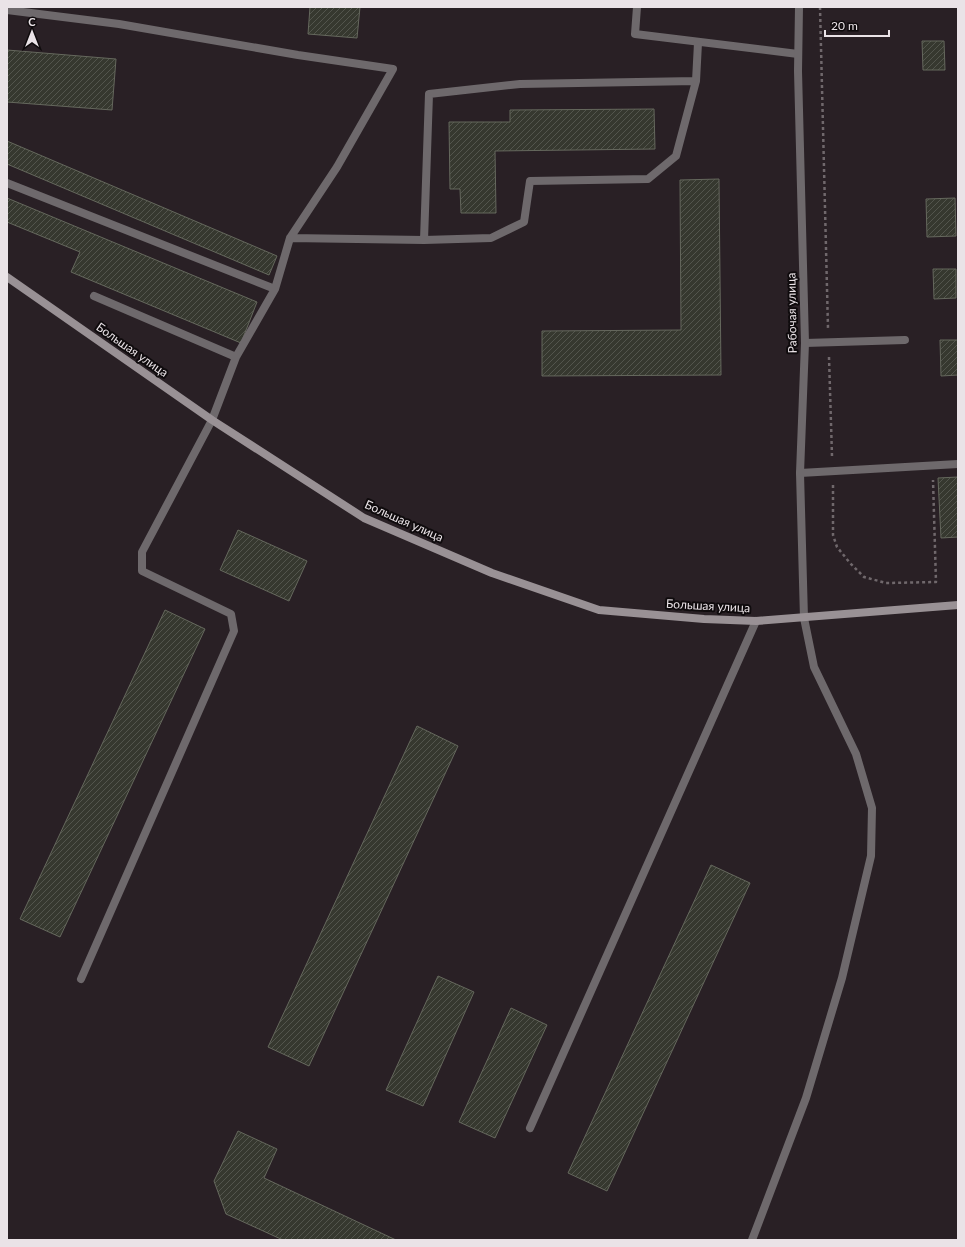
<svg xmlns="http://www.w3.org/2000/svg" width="965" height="1247" viewBox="0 0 965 1247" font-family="Lato,sans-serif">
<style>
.building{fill:url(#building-hatch);stroke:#65685d}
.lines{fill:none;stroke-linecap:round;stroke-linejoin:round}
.path{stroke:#70686c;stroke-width:2.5;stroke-dasharray:3 3;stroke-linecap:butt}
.lane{stroke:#6e696c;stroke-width:8}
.street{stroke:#6e696c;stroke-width:8}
.secondary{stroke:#999195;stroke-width:8}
.labels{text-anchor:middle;stroke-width:4;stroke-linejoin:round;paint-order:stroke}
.street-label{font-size:12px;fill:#eae3e7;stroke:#0f0b0d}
</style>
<defs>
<pattern id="building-hatch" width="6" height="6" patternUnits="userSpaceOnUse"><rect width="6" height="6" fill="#36382f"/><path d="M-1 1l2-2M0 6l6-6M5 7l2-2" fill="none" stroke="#53554d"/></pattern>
</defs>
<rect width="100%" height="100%" fill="#292025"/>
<path class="building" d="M310,7H360L357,38L308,34Z
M922,41H944L945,70H923Z
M7,50L116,59L112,110L7,102Z
M654,109L655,149L495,151L496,213H461L460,189H450L449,122H510V110Z
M7,141L277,256L269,275L7,164Z
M719,179L721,375L542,376V331L681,330L680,180Z
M7,198L257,302L241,343L71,272L80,252L7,222Z
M955,198L956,236L927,237L926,199Z
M933,269H956V298L934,299Z
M940,340H958V375L941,376Z
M958,477V537L941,538L938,478Z
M238,530L307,561L289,601L220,570Z
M165,610L205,629L60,937L20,919Z
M417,726L458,746L309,1066L268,1047Z
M711,865L750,883L607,1191L568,1173Z
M438,976L474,992L423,1106L386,1090Z
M511,1008L547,1025L495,1138L459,1122Z
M238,1131L277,1149L264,1178L396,1240H283L226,1214L214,1181Z"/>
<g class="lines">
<path class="path" d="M820,7L828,328
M829,357L832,456
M833,485V535L837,547L850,563L864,577L886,583L936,582L933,480"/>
<path class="lane" d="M637,7L635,34L798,54
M7,10L119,24L298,55L393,69L337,167L290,238L275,289L236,357L212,420L142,552V571L231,614L234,631L81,979
M7,183L275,289
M290,238L424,240L429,94L520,84L696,81L698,43
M424,240L491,238L524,222L530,181L648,179L676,156L696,81
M94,296L236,357
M805,343L905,340
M800,473L958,464
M530,1128L756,621"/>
<path class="street" d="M752,1240L806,1098L842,978L871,856L872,808L856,754L814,667L804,618L800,473L805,343L798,71L799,7"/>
<path class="secondary" d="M7,277L212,420L364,518L492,573L599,610L704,619L756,621L958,605"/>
</g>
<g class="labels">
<g class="street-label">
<text transform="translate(792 313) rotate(-91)" y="4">Рабочая улица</text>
<text transform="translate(132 350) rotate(35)" y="4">Большая улица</text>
<text transform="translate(404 521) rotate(24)" y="4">Большая улица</text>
<text transform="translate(708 606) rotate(3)" y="4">Большая улица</text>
</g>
</g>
<rect width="965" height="1247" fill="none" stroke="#eae3e7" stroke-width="16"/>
<g transform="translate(32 32)" stroke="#0f0b0d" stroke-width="3" paint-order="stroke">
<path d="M0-3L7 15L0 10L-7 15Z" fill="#eae3e7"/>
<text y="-6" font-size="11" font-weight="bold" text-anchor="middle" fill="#eae3e7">С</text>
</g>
<path d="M825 30v6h64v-6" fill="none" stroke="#eae3e7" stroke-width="2"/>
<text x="831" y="30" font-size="12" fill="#eae3e7" stroke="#0f0b0d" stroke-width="3" paint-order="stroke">20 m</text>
</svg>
